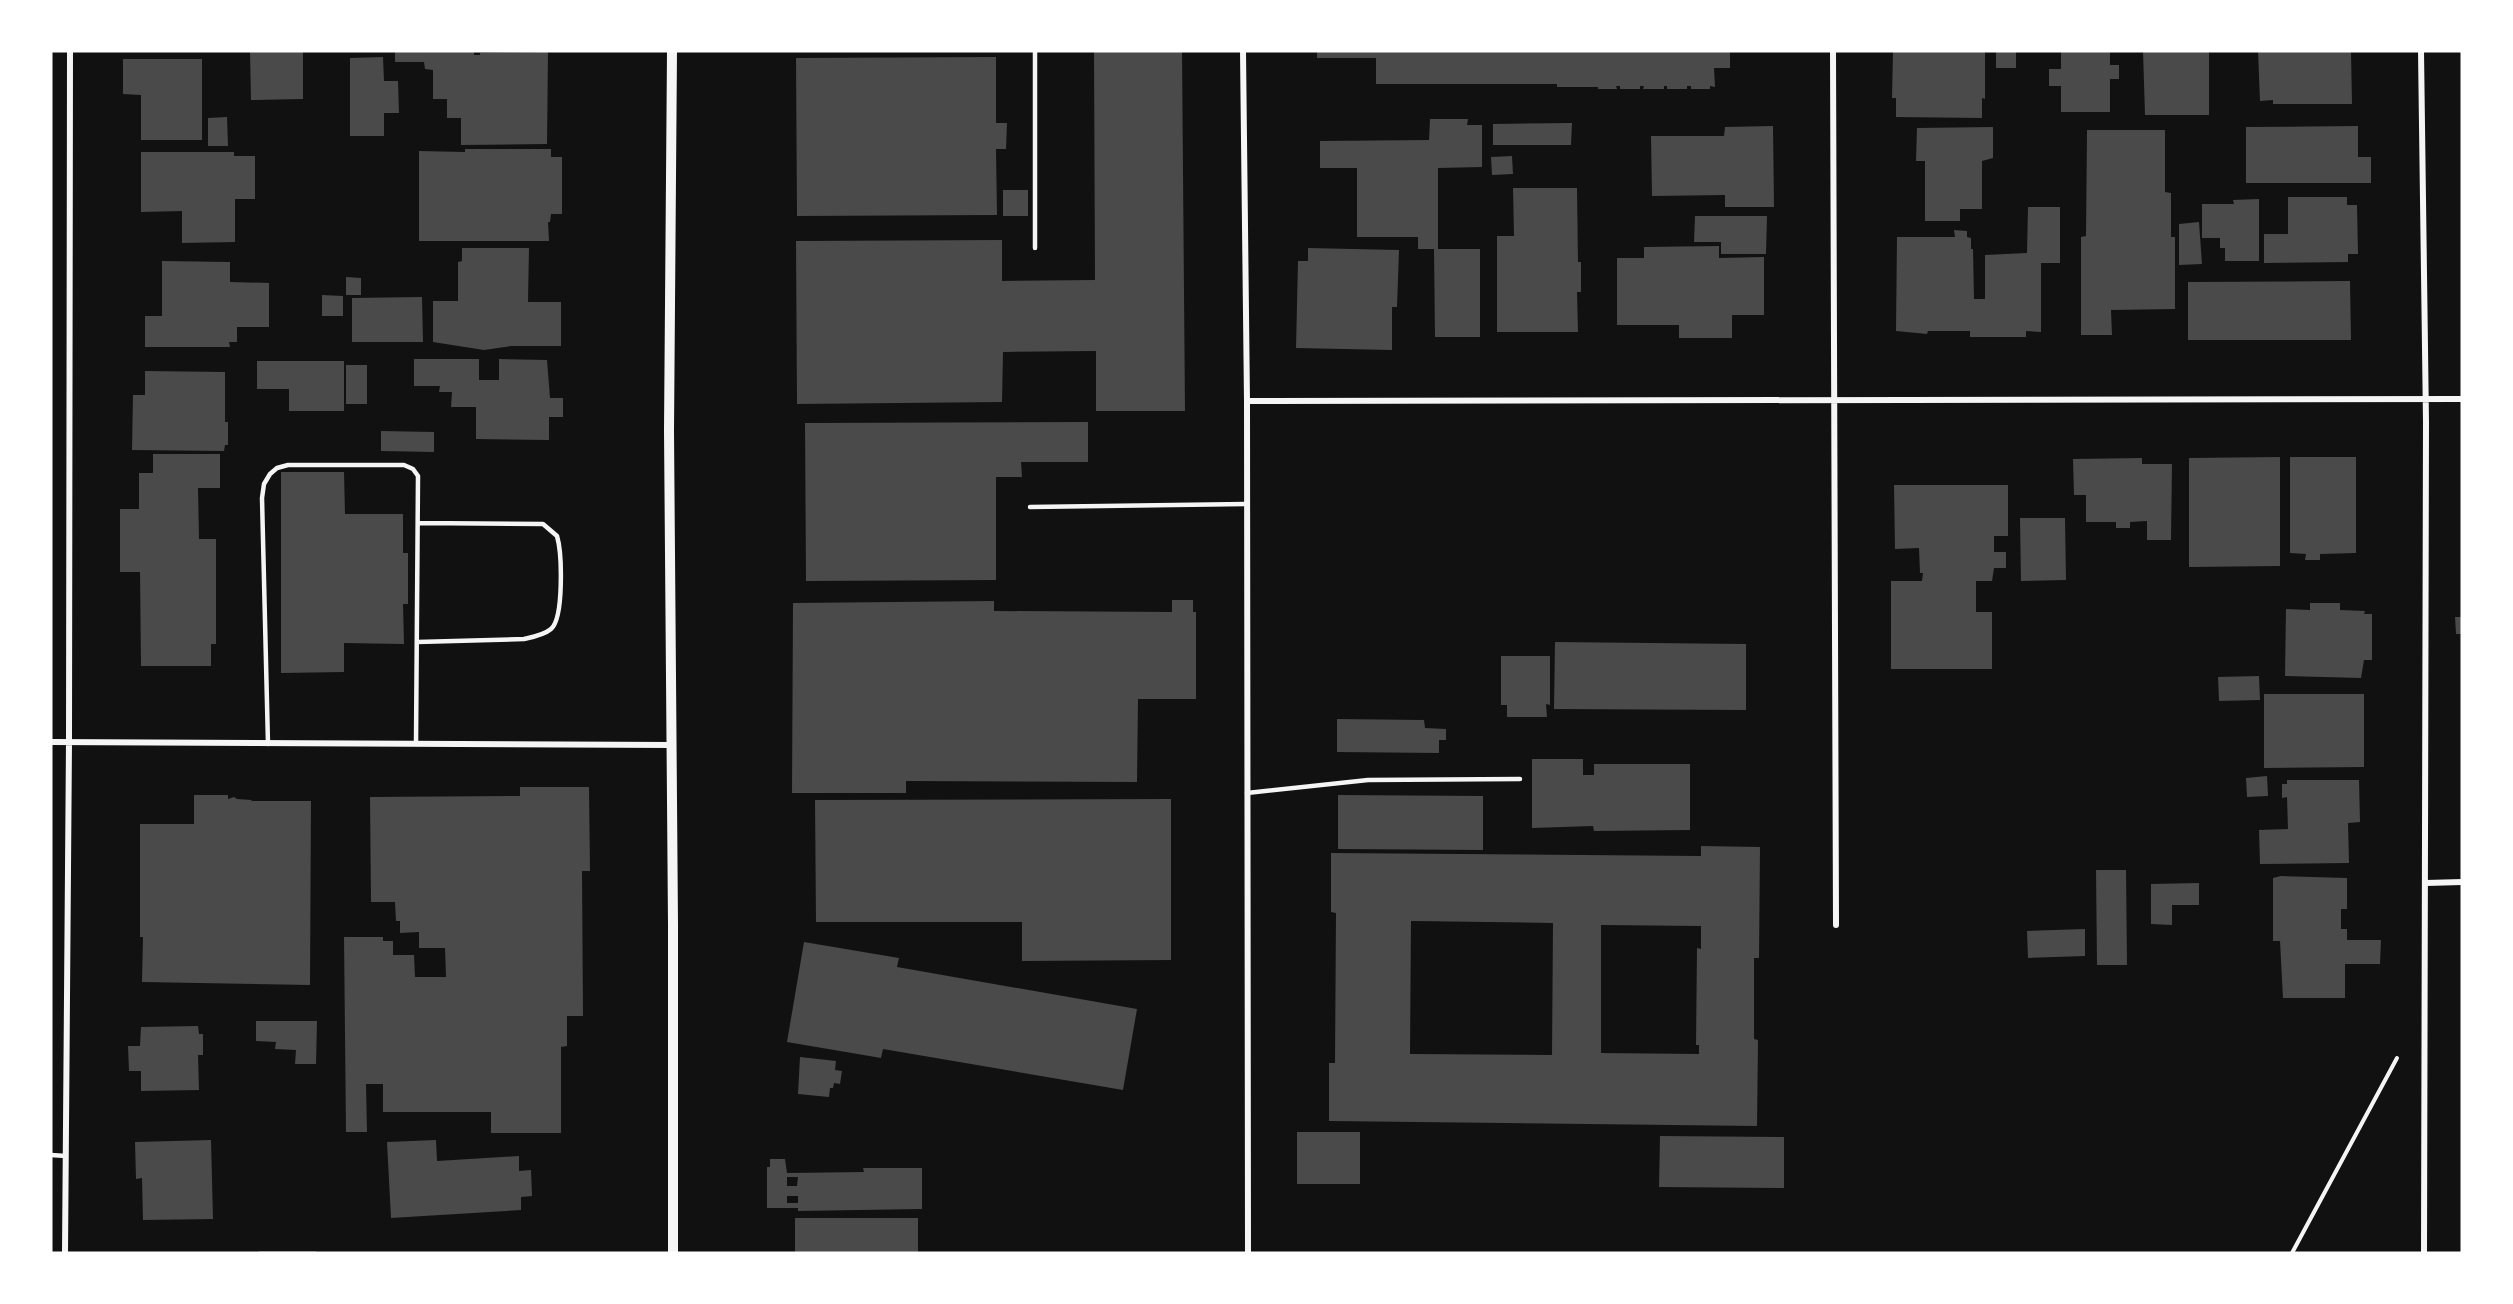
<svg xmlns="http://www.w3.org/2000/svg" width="2513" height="1304" viewBox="0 0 2513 1304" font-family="Inter,sans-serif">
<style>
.building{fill:#4a4a4a;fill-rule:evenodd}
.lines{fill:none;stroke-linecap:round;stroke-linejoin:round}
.path{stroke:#f5f5f5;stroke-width:4}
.service{stroke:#f5f5f5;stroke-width:4.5}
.minor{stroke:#f5f5f5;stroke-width:6}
.tertiary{stroke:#f5f5f5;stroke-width:10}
</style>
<rect width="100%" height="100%" fill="#111"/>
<path class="building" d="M250,51H303V99L251,100Z
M395,51H474V55H480V53L548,52L547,144L461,145V118H447V99H433V70L425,69L424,62H395Z
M1094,51H1182L1185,411H1096V351L1003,352L1002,402L797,404L796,241L1002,240V281L1095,280Z
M1317,51H1730V68H1714L1715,87L1710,86V89H1691V86H1687V89H1667V86H1664V89H1643L1644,86H1640V89H1620V86H1616L1617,89H1598V87H1557V84H1376V58H1317Z
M1893,51H1985V99L1982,98V118L1896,117V98H1892Z
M1996,51H2016V68H1996Z
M2061,51H2110V65H2119V79H2110V112H2061V86H2049V69H2061Z
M2143,51H2209V115H2145Z
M2258,51H2351L2352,104H2273V100L2260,101Z
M383,57L384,81H398L399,113H384V136H350V58Z
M996,57V123H1007L1006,149H996L997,215L797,216L796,58Z
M123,59H202V140H141V95L123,94Z
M227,117L228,146H208V118Z
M1430,119H1468L1467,125H1482V167L1438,168V249H1480V337H1435L1434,249H1418V237H1357V168H1320V141L1429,140Z
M1572,123L1571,145H1493V124Z
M1773,126L1774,207H1725V195L1652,196L1651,136H1724L1725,127Z
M2358,126V157H2371V183H2246V127Z
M1993,127V158L1982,161V209H1960V221H1925V161H1916L1917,128Z
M2087,130H2165V192L2171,193V237H2175V309L2111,310L2112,335H2081V237L2086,236Z
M465,149H551V157H562V214H551L550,222H548L549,241H419V151L465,152Z
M141,152H234V156H255V199H235V242L182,243V211L141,212Z
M1512,156L1513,174L1492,175L1491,157Z
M1513,188H1577L1578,262H1581V292H1577L1578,332H1497V236H1514Z
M1003,190H1028V216H1003Z
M2288,197H2347V205H2357L2358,254H2348V262L2264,263V234H2288Z
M2259,199V261H2225V248H2220V238H2202V204H2234L2233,200Z
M2028,207H2060V263H2041V332L2026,331V337H1970V331H1928L1927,334L1896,331L1897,237H1955L1954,230L1967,231V237L1971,238V249H1973L1974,299H1985V255L2027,253Z
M1695,216H1767L1766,254H1721V242H1694Z
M2199,222L2202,264L2179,265V224Z
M1719,246V258L1764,257V315H1732V338H1679V325H1617V258H1644V247Z
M462,248H529L528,302H561V346H511L484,350L433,342V301H458V262L462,261Z
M1308,248L1399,250L1397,307H1392V350L1296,348L1298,261H1308Z
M162,261L230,262V282L269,283V327H237V342H229L230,347H145V316H162Z
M346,277L361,278V295H346Z
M2350,281L2351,340H2188V282Z
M322,295L343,296V316H322Z
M422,297L423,342H352V298Z
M414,359H479V380H499V359L547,360L550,398H563V417H549V440L476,439V407H451L452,392H439L440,386H414Z
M257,361H344V411H289V389H257Z
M346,365H367V404H346Z
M145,371L225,372V422H228V445H225L224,451L132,450L133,395H145Z
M1088,422V462H1021L1022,477H996V580L806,581L805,423Z
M381,431L434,432V452L381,451Z
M153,454H220V488H198L199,539H216V644H211V666H141L140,572H120V509H139V473H153Z
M2280,457V566L2189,567V458Z
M2290,457H2356V553L2320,554V560H2305L2306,554L2290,553Z
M2142,458V464H2172L2171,540H2147V521L2130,522V528H2116V522H2086V495H2074L2073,459Z
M281,472H344L345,514H403V553H408V604H403L404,644L344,643V672L281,673Z
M1894,485H2008V536H1994V552H2006V568H1994L1992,581H1976V612H1992V669H1891V581H1922L1923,573H1920L1919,548L1895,549Z
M2020,518H2065L2066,580L2021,581Z
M1172,600H1193V612H1196V699H1138L1137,782L906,781V793H792L793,603L994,601V611L1172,612Z
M2310,603H2340V610L2365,611L2364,614H2372V660H2364L2361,678L2285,676L2286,609L2310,610Z
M2455,617H2462V634H2456Z
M1555,642L1746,644V710L1554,709Z
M1501,656H1550V705L1546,704L1547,717H1507V705H1501Z
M2259,676L2260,700L2219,701L2218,677Z
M2264,694H2364V767L2264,768Z
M1337,719L1424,720L1425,728L1446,729V740H1439V753L1337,752Z
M1532,759H1583V775H1594V764H1690V830L1594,831L1593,826L1532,828Z
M2267,776L2268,796L2247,797L2246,778Z
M2287,780H2359L2360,822L2348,823L2349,863L2260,864L2259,830L2288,829L2287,797L2282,798V784H2287Z
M520,787H589L590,871H582L583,1016H567V1046L561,1047V1133H491V1112H383V1084H366L367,1132H346L344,937H383V941H393V955H414L415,977H446L445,948H419V932L400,933V921H396L395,902H371L370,797L520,796Z
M194,795H228V799L234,797L237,799L252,800L251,801H311L310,985L142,982L143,937H140V824H194Z
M1338,795L1483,796V850L1338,849Z
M1171,799V960L1022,961V922H816L815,800Z
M1701,846L1760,847L1759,958H1754V1039L1758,1040L1757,1126L1329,1121V1063H1335L1336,913L1331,912V853L1701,856ZM1411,921L1553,923L1552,1055L1410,1054ZM1601,925L1701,926V949L1697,948L1696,1045H1699V1054L1601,1053Z
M2096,870H2126L2127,965H2097Z
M2281,876L2347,878V909H2341V929H2347V940H2381L2380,964H2345V998H2283L2280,941H2273V878Z
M2199,883V905H2172V925L2151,924V884Z
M2085,929V956L2028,958L2027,931Z
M804,942L899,958L897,967L1137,1009L1123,1090L883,1049L881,1058L787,1042Z
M256,1021H317L316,1064H295L296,1050L275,1049L276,1042L256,1041Z
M198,1026L199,1034H203V1055H198L199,1090L141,1091V1071H129L128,1046H140L141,1027Z
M800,1057L836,1061L835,1070L842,1071L840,1084L834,1083L833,1088H830L829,1097L798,1094Z
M1297,1132H1360V1184H1297Z
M1660,1136L1784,1137V1188L1659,1187Z
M211,1140L213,1219L143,1220L142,1178L136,1179L135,1142Z
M436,1140L437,1161L519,1156V1171L531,1170L532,1196L521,1197V1210L391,1218L387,1142Z
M770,1159H785L787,1173L864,1172L863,1168H922V1209L798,1211V1208H767V1167H770ZM787,1177H798L797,1186H787ZM787,1196H798V1203H787Z
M795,1218H918V1253H795Z
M259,1251H316V1253H259Z"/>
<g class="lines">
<path class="path" d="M2292,1253L2397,1058"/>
<path class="service" d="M1035,248V51
M1030,507L1246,504
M417,642L524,639C533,637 544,635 551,629C564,618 562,553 557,536L543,524L418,523
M268,744L262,498L264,484L270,474L277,468L288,465H404L413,469L418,476L416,744
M1247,793L1368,780L1520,779
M51,1155L66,1156"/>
<path class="minor" d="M1243,51L1247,401L1248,1253
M1833,51L1836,925
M2421,51L2426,422L2424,1253
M1247,401L2462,399
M51,742L672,745
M2426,883L2462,882
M65,1253L69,742L70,51"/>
<path class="tertiary" d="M672,51L669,431L673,924V1253"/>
</g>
<rect width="2513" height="1304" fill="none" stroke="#ffffff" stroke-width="105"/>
</svg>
